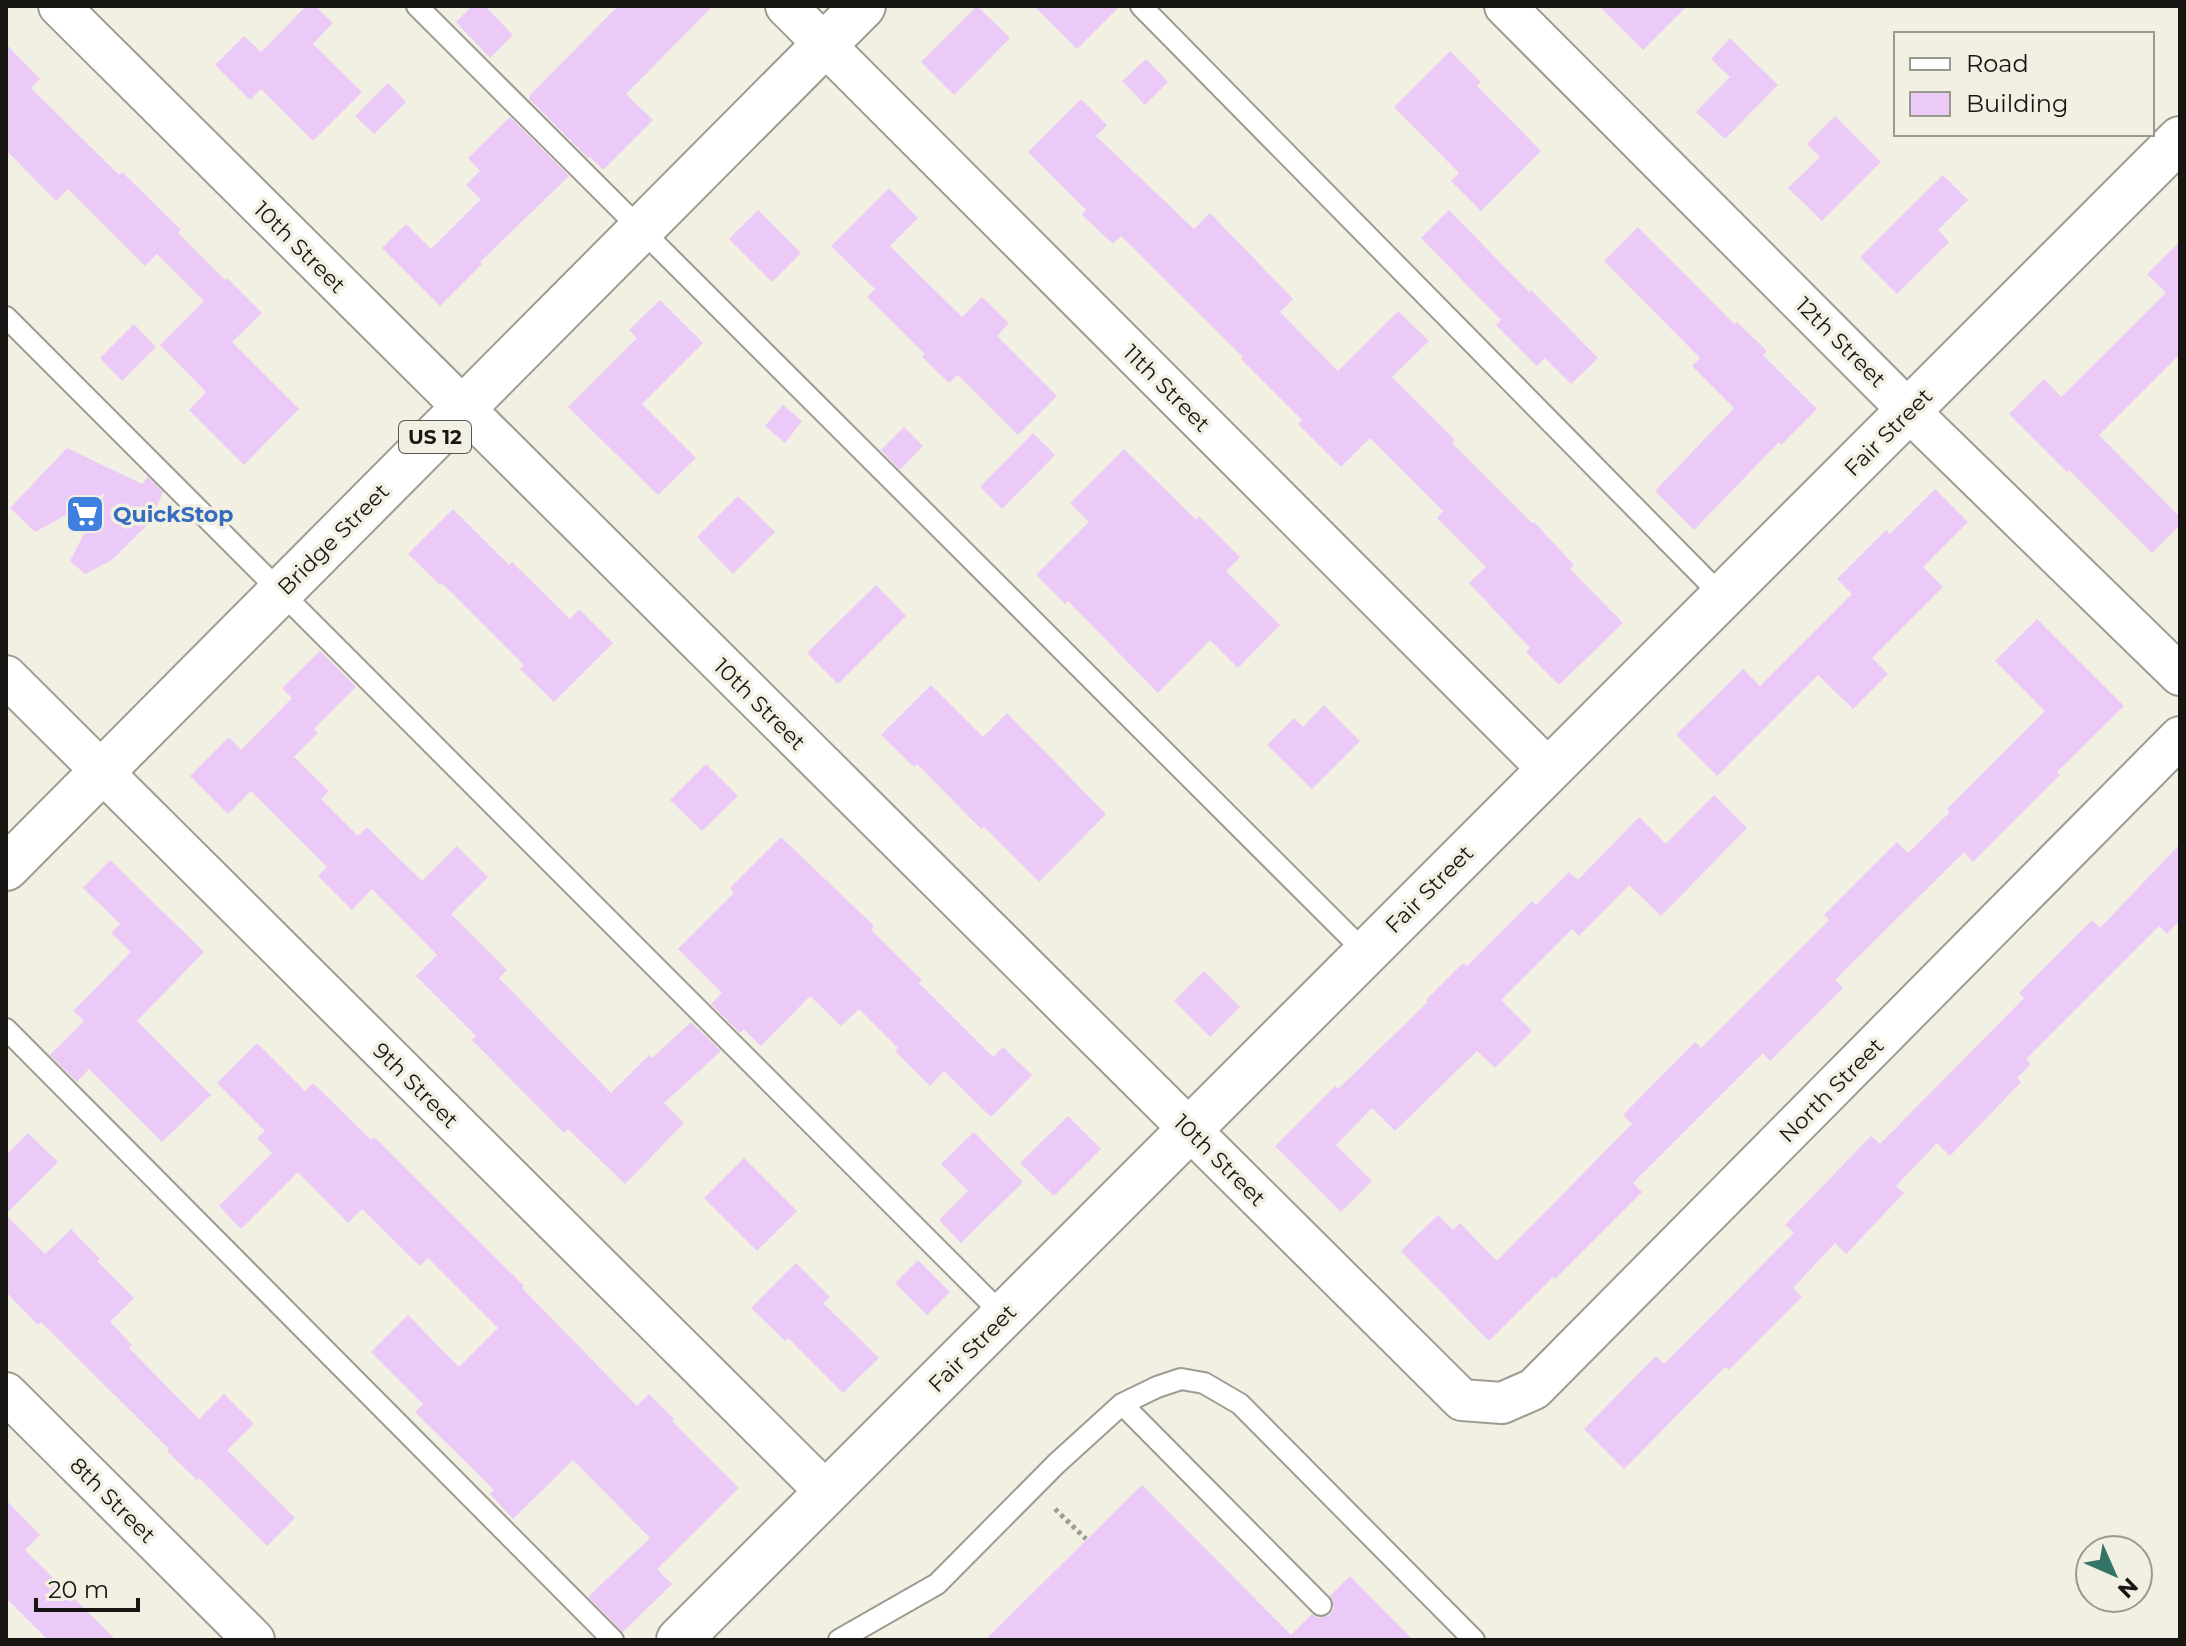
<svg xmlns="http://www.w3.org/2000/svg" width="2186" height="1646" viewBox="0 0 2186 1646" font-family="Montserrat,sans-serif">
<style>
.building{fill:#eccaf7}
.lines{fill:none;stroke-linecap:round;stroke-linejoin:round}
.service-casing{stroke:#9e9c91;stroke-width:24}
.minor-casing{stroke:#9e9c91;stroke-width:44}
.tertiary-casing{stroke:#9e9c91;stroke-width:48}
.trunk-casing{stroke:#9e9c91;stroke-width:48}
.path{stroke:#9d9b92;stroke-width:5;stroke-dasharray:4 4;stroke-linecap:butt}
.service{stroke:#fff;stroke-width:20}
.minor{stroke:#fff;stroke-width:40}
.tertiary{stroke:#fff;stroke-width:44}
.trunk{stroke:#fff;stroke-width:44}
.labels{text-anchor:middle;stroke-width:7;stroke-linejoin:round;paint-order:stroke}
.shield{fill:#f2f0e3;stroke:#595751;stroke-width:2}
.shield-label{font-size:20px;font-weight:bold;fill:#171612}
.street-label{font-size:22px;fill:#171612;stroke:#f2f0e3}
.shop-label{font-size:22px;font-weight:bold;fill:#366cbe;stroke:#f2f0e3;text-anchor:start}
</style>
<rect width="100%" height="100%" fill="#f2f0e3"/>
<path class="building" d="M306,6H315L333,23L313,44L362,92L313,141L261,89L250,100L215,65L244,36L261,52Z
M472,6H485L513,35L490,58L456,22Z
M618,6H713L626,94L653,120L603,170L590,157L588,158L529,99L530,98L529,96Z
M977,6L1010,38L954,95L921,62Z
M1034,6H1120L1077,49Z
M1599,6H1687L1643,50Z
M1730,38L1778,85L1725,139L1696,112L1730,77L1711,59Z
M6,44L40,79L31,88L119,175L122,172L181,230L178,233L225,280L227,278L262,313L232,342L299,409L244,465L189,410L206,392L160,345L204,301L157,254L145,266L68,189L56,201L6,150Z
M1450,51L1481,82L1477,86L1541,151L1481,211L1451,181L1459,173L1394,107Z
M1146,59L1168,82L1145,105L1122,81Z
M388,83L406,102L374,134L355,116Z
M1081,99L1107,125L1096,136L1194,229L1210,213L1293,299L1280,312L1338,371L1398,311L1429,341L1392,377L1455,440L1452,443L1532,523L1534,522L1574,565L1570,569L1623,623L1559,685L1526,652L1530,648L1469,583L1486,567L1437,518L1443,511L1370,438L1341,467L1298,424L1302,420L1241,359L1243,357L1121,236L1113,244L1082,215L1086,210L1028,152Z
M1835,116L1881,162L1822,221L1788,188L1820,157L1807,144Z
M510,117L569,176L480,262L482,264L440,306L382,248L406,224L431,249L481,199L466,185L480,171L468,158Z
M1943,175L1968,200L1938,230L1949,242L1897,294L1860,257Z
M889,188L918,218L890,246L962,317L982,297L1009,323L997,336L1057,396L1018,435L958,375L949,383L922,357L925,354L867,297L875,289L831,246Z
M758,210L801,253L772,282L729,239Z
M1449,210L1529,292L1531,290L1598,358L1571,384L1545,358L1537,366L1496,325L1501,320L1421,238Z
M1638,227L1734,324L1737,322L1767,351L1763,355L1817,409L1781,445L1779,442L1694,530L1655,491L1734,408L1692,366L1700,358L1604,261Z
M2180,241V354L2099,435L2180,517V525L2152,553L2069,470L2067,472L2009,414L2044,379L2061,397L2166,293L2147,274Z
M660,300L703,343L642,404L696,458L658,495L568,407L637,338L629,330Z
M134,324L156,347L122,381L100,358Z
M783,405L802,421L785,443L765,426Z
M904,427L923,446L900,470L881,450Z
M1033,433L1055,455L1002,509L980,487Z
M67,448L142,484L148,477L163,492L150,522L112,560L85,574L70,561L105,493L35,532L10,508Z
M1124,449L1196,520L1199,516L1240,557L1226,571L1280,625L1238,668L1210,640L1158,693L1068,601L1065,604L1036,575L1089,522L1070,503Z
M1935,489L1968,522L1923,567L1943,587L1872,658L1888,674L1853,709L1818,675L1717,776L1676,735L1743,669L1760,686L1852,594L1837,579L1886,530L1890,534Z
M738,496L775,532L733,574L697,537Z
M453,509L509,565L512,562L570,619L579,609L613,643L554,702L520,669L524,665L442,583L440,585L408,554Z
M876,585L906,616L838,684L807,653Z
M2037,619L2124,706L2057,772L2060,775L1973,862L1964,852L1835,980L1843,988L1770,1061L1763,1053L1633,1183L1642,1192L1555,1279L1553,1277L1489,1341L1401,1251L1438,1215L1453,1230L1460,1223L1497,1261L1632,1124L1623,1115L1695,1042L1701,1048L1829,920L1824,915L1897,842L1908,853L1950,812L1947,809L2045,711L1995,661Z
M320,651L356,687L314,729L318,733L294,757L329,791L321,799L358,836L367,827L422,881L457,846L488,877L451,914L507,970L499,978L611,1093L649,1055L652,1058L691,1022L721,1051L664,1103L684,1123L625,1184L568,1129L564,1133L472,1040L476,1036L416,976L437,955L372,889L352,910L318,876L327,867L251,791L228,814L190,776L229,737L241,750L292,698L282,688Z
M931,685L983,737L1007,713L1106,814L1039,882L984,827L981,829L917,764L914,767L881,735Z
M1324,705L1360,741L1312,789L1267,745L1294,718L1303,727Z
M706,764L738,796L702,831L670,800Z
M1714,795L1747,828L1661,916L1629,885L1579,936L1572,929L1501,1000L1532,1031L1495,1068L1477,1051L1395,1131L1372,1108L1336,1145L1372,1181L1341,1212L1275,1146L1335,1086L1338,1089L1428,1002L1426,1000L1463,963L1467,966L1532,901L1536,905L1569,872L1578,880L1639,817L1666,844Z
M781,837L874,926L871,930L922,980L919,983L993,1057L1003,1047L1032,1075L991,1117L944,1071L930,1086L895,1051L898,1048L859,1009L841,1026L810,996L761,1046L744,1029L740,1033L711,1004L722,993L678,949L734,893L730,888Z
M2180,844V920L2167,934L2159,926L2026,1059L2031,1064L2017,1078L2021,1082L1950,1156L1937,1143L1896,1186L1904,1193L1846,1254L1835,1243L1793,1288L1802,1297L1729,1370L1725,1367L1624,1469L1584,1429L1656,1356L1664,1364L1794,1233L1785,1225L1871,1136L1880,1144L2024,998L2019,993L2092,920L2100,928Z
M110,860L204,952L137,1021L211,1095L162,1142L89,1069L77,1082L50,1055L84,1021L73,1011L131,952L111,933L120,924L83,888Z
M1204,971L1240,1007L1210,1037L1174,1001Z
M257,1043L305,1091L313,1083L371,1140L374,1137L524,1286L522,1288L637,1406L649,1394L674,1419L672,1421L739,1488L657,1569L672,1584L623,1632L588,1597L650,1538L573,1460L513,1519L490,1494L494,1490L415,1412L423,1404L371,1352L408,1315L459,1367L498,1328L428,1258L420,1266L362,1209L348,1223L298,1172L241,1229L219,1206L272,1153L257,1138L265,1131L217,1083Z
M1068,1116L1101,1149L1054,1196L1020,1163Z
M974,1132L1023,1182L961,1243L939,1220L968,1191L941,1164Z
M28,1133L58,1162L6,1214V1155Z
M744,1158L797,1211L757,1251L704,1198Z
M6,1215L45,1254L71,1229L100,1259L97,1261L134,1298L110,1322L132,1345L129,1348L199,1419L224,1394L254,1424L227,1450L295,1518L267,1546L199,1478L197,1480L167,1451L169,1449L41,1322L38,1325L6,1292Z
M918,1260L950,1292L927,1315L895,1283Z
M796,1263L830,1297L823,1303L879,1358L843,1393L788,1338L785,1341L751,1308Z
M1142,1485L1291,1635L1312,1614L1318,1618L1330,1615L1334,1608L1330,1596L1350,1576L1413,1640H985Z
M6,1500L40,1535L25,1550L116,1640H48L6,1598Z"/>
<g class="lines">
<g class="service-casing">
<path id="service" d="M417,6L1366,953
M1141,6L1723,597
M6,317L1004,1316
M6,1029L613,1640
M1122,1404L1321,1605
M839,1640L937,1584L1056,1464L1122,1404L1157,1387L1181,1379L1204,1383L1240,1404L1474,1640"/>
</g>
<g class="minor-casing">
<path id="minor" d="M59,6L1462,1400L1502,1403L1534,1389L2180,737
M786,6L1549,770
M1505,6L1909,411L2180,675
M6,676L827,1493
M6,1393L254,1640"/>
</g>
<g class="tertiary-casing">
<path id="tertiary" d="M679,1640L2180,139"/>
</g>
<g class="trunk-casing">
<path id="trunk" d="M6,868L863,6"/>
</g>
<path class="path" d="M1055,1509L1086,1539"/>
<use href="#service" class="service"/>
<use href="#minor" class="minor"/>
<use href="#tertiary" class="tertiary"/>
<use href="#trunk" class="trunk"/>
</g>
<defs>
<g id="supermarket-square" transform="scale(2)"><rect x="-9" y="-9" width="18" height="18" rx="4" fill="#3f7fe0" stroke="#f2f0e3"/><path d="M-6-5.5h2.5l.6 2H6L4.5 2H-2.5L-4.4-4H-6ZM-1.5 3.2a1.3 1.3 0 1 0 .1 0ZM3 3.2a1.3 1.3 0 1 0 .1 0Z" fill="#fff"/></g>
</defs>
<g fill-rule="evenodd">
<use href="#supermarket-square" x="85" y="514"/>
</g>
<g class="labels">
<rect class="shield" x="399" y="421" width="72" height="32" rx="6"/>
<g class="shield-label">
<text x="435" y="444">US 12</text>
</g>
<g class="street-label">
<text transform="translate(300 247) rotate(45)" y="8">10th Street</text>
<text transform="translate(1841 342) rotate(45)" y="8">12th Street</text>
<text transform="translate(1167 388) rotate(45)" y="8">11th Street</text>
<text transform="translate(1888 432) rotate(-45)" y="8">Fair Street</text>
<text transform="translate(333 539) rotate(-45)" y="8">Bridge Street</text>
<text transform="translate(760 704) rotate(45)" y="8">10th Street</text>
<text transform="translate(1429 889) rotate(-45)" y="8">Fair Street</text>
<text transform="translate(416 1085) rotate(45)" y="8">9th Street</text>
<text transform="translate(1831 1090) rotate(-45)" y="8">North Street</text>
<text transform="translate(1220 1160) rotate(45)" y="8">10th Street</text>
<text transform="translate(972 1348) rotate(-45)" y="8">Fair Street</text>
<text transform="translate(113 1500) rotate(45)" y="8">8th Street</text>
</g>
<g class="shop-label">
<text x="113" y="522">QuickStop</text>
</g>
</g>
<rect width="2186" height="1646" fill="none" stroke="#171612" stroke-width="16"/>
<rect x="1894" y="32" width="260" height="104" fill="#f2f0e3" stroke="#9a998f" stroke-width="2"/>
<rect x="1910" y="58" width="40" height="12" fill="#ffffff" stroke="#9a998f" stroke-width="2"/>
<text x="1966" y="72" font-size="24" fill="#171612">Road</text>
<rect x="1910" y="92" width="40" height="24" fill="#eccaf7" stroke="#9a998f" stroke-width="2"/>
<text x="1966" y="112" font-size="24" fill="#171612">Building</text>
<g transform="translate(2114 1574) rotate(135)"><circle r="38" fill="#f2f0e3" stroke="#9a998f" stroke-width="2"/>
<path d="M0-6L14 30L0 20L-14 30Z" fill="#327465"/>
<text y="-12" font-size="22" font-weight="bold" text-anchor="middle" fill="#171612">N</text>
</g>
<path d="M36 1598v12h102v-12" fill="none" stroke="#171612" stroke-width="4"/>
<text x="48" y="1598" font-size="24" fill="#171612" stroke="#f2f0e3" stroke-width="6" paint-order="stroke">20 m</text>
</svg>
